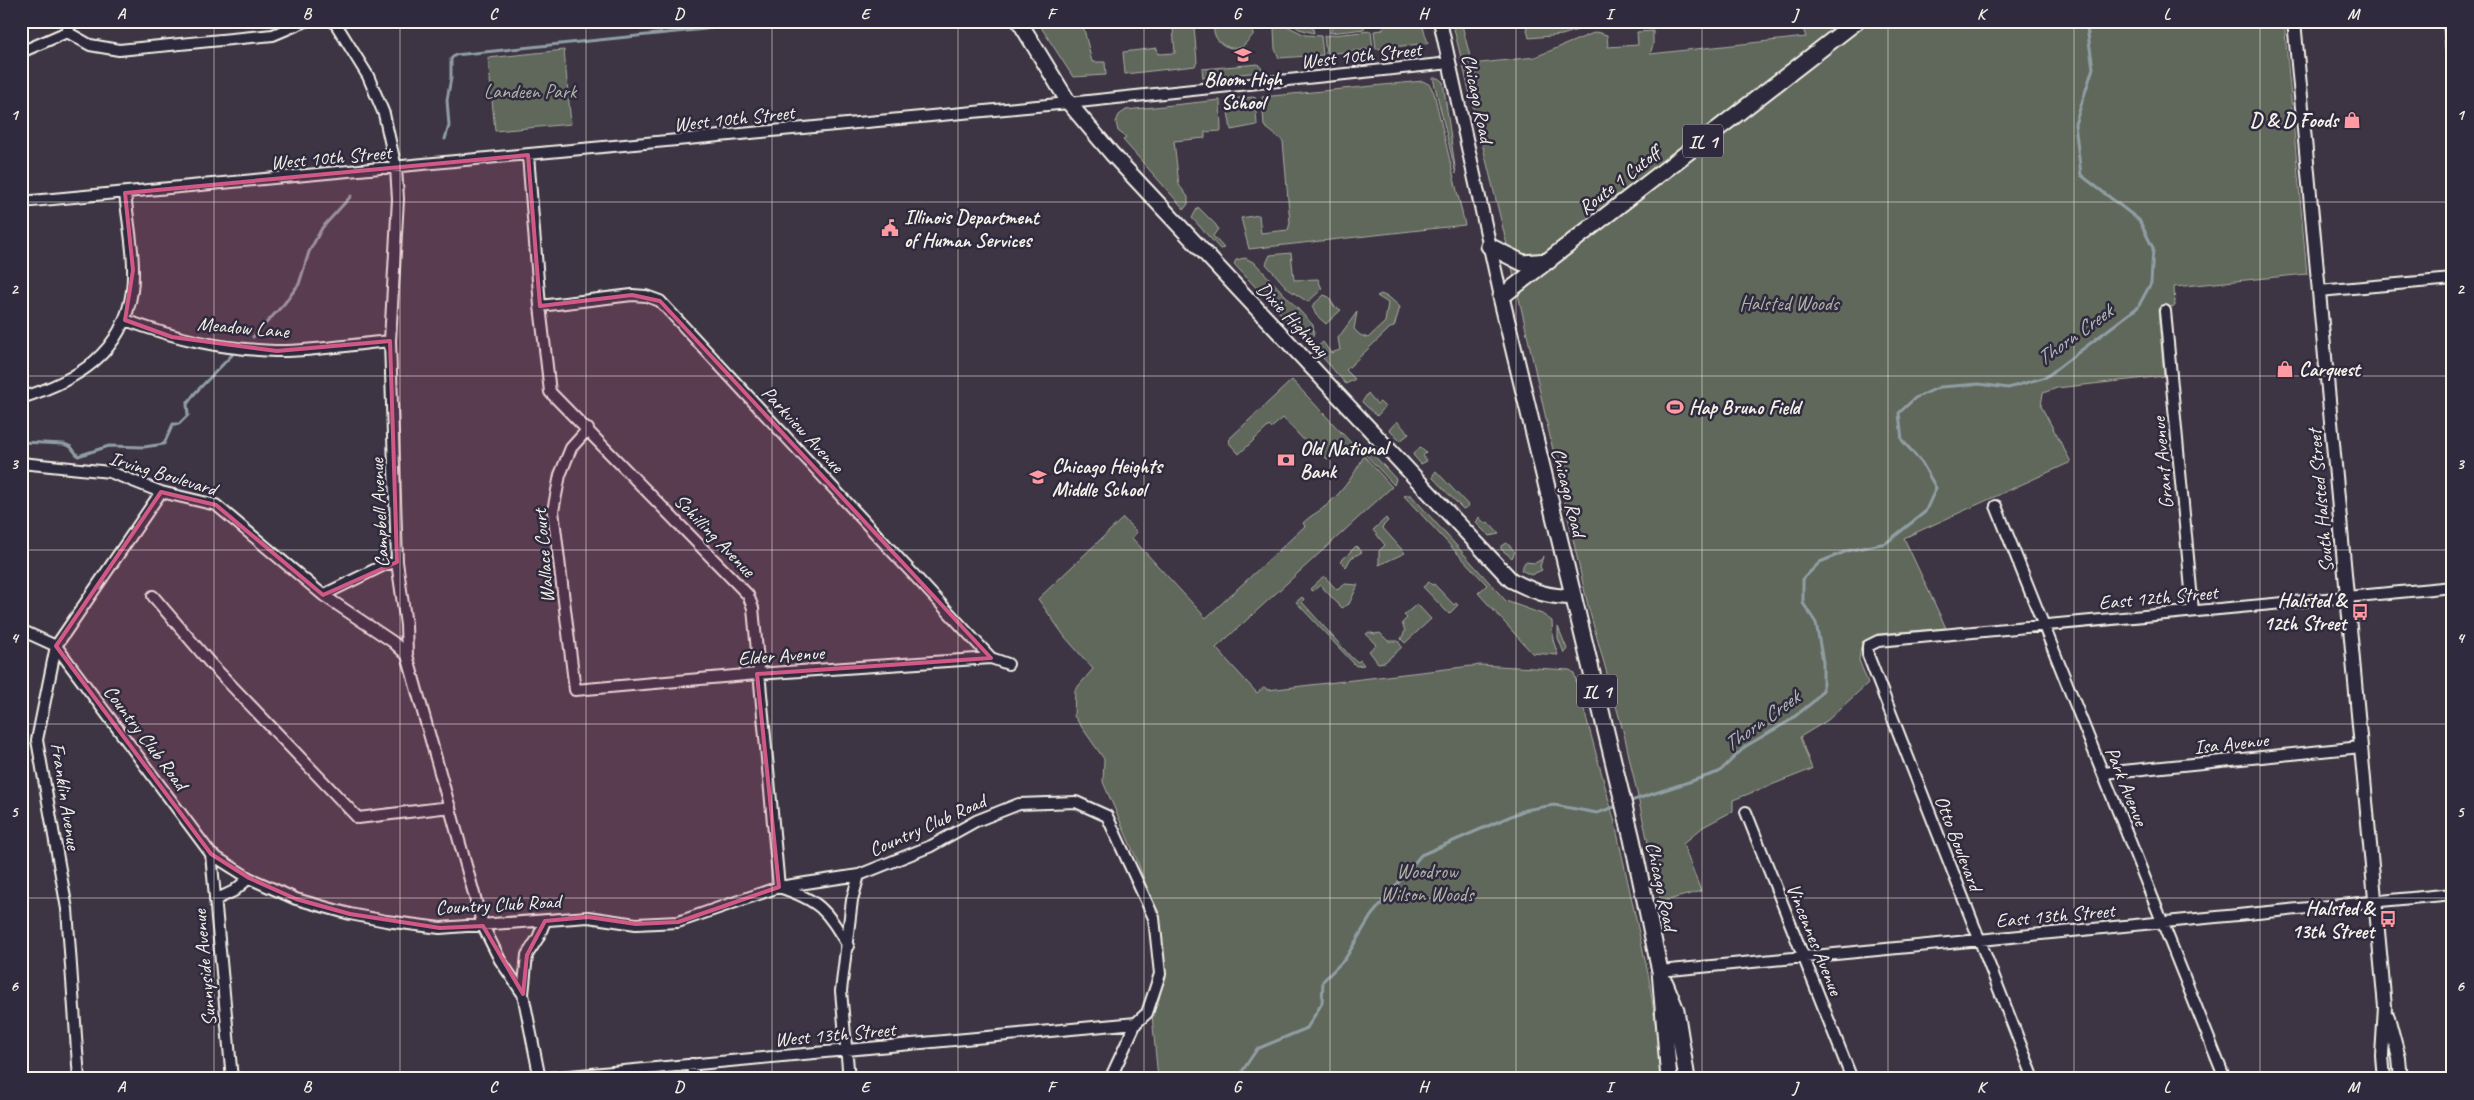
<svg xmlns="http://www.w3.org/2000/svg" width="2474" height="1100" viewBox="0 0 2474 1100" font-family="Caveat,sans-serif">
<style>
.green{fill:#60685b;stroke:#aaaca2}
.lines{fill:none;stroke-linecap:round;stroke-linejoin:round}
.stream{stroke:#909ea4;stroke-width:3}
.minor-casing{stroke:#f4f1e8;stroke-width:14}
.tertiary-casing{stroke:#f4f1e8;stroke-width:16}
.secondary-casing{stroke:#f4f1e8;stroke-width:18}
.primary-casing{stroke:#f4f1e8;stroke-width:19}
.minor{stroke:#2f2a3d;stroke-width:10}
.tertiary{stroke:#2f2a3d;stroke-width:12}
.secondary{stroke:#2f2a3d;stroke-width:14}
.primary{stroke:#2f2a3d;stroke-width:15}
.marked{fill:#d15985;fill-opacity:0.2;stroke:#d15985;stroke-width:4;stroke-linejoin:round}
.grid{fill:none;stroke:#f4f1e8;stroke-width:1;stroke-opacity:0.55}
.labels{text-anchor:middle;stroke-width:5;stroke-linejoin:round;paint-order:stroke}
.shield{fill:#2f2a3d;stroke:#b9b5b5;stroke-width:1}
.shield-label{font-size:19px;font-weight:bold;fill:#f4f1e8}
.street-label{font-size:20px;fill:#f4f1e8;stroke:#2f2a3d}
.poi-label{font-size:20px;font-weight:bold;fill:#f4f1e8;stroke:#2f2a3d;text-anchor:start}
.park-label{font-size:20px;fill:#b1b3a9;stroke:#2f2a3d}
.water-label{font-size:21px;font-style:italic;fill:#b1b9ba;stroke:#2f2a3d}
.neatline{fill:none;stroke:#f4f1e8;stroke-width:2}
.grid-label{font-size:16px;text-anchor:middle;font-weight:bold;fill:#f4f1e8}
</style>
<rect width="100%" height="100%" fill="#3d3544"/>
<filter id="ink" filterUnits="userSpaceOnUse"><feTurbulence type="fractalNoise" baseFrequency=".02" numOctaves="2"/><feDisplacementMap in="SourceGraphic" scale="10" xChannelSelector="R" yChannelSelector="G"/><feConvolveMatrix kernelMatrix="1 2 1 2 8 2 1 2 1" color-interpolation-filters="sRGB"/></filter>
<g filter="url(#ink)">
<path class="green" d="M1037,21H1082L1092,62H1105L1106,75L1073,77Z
M1214,21H1253V35L1242,47C1225,52 1210,39 1214,21Z
M1288,21H1311L1314,33L1299,29Z
M1388,21H1421L1428,43L1376,49L1374,31L1382,30Z
M1452,21H1461L1472,64L1535,57L1596,32L1607,35L1608,47L1638,45L1637,32L1653,31V45L1650,54L1806,37L1800,21H2284L2307,274L2174,287L2175,306L2158,309L2164,376L2057,388L2043,393L2041,406L2071,462L1904,538L1946,628L1877,634L1861,646L1859,660L1868,683L1828,720L1800,737L1812,769L1733,800V811L1703,827L1683,844L1701,891L1661,902L1625,738L1588,606L1507,245Z
M1525,21H1605L1562,35L1529,38Z
M1281,23L1305,35L1321,36L1323,55L1279,58L1275,49L1274,29Z
M1361,23L1365,29L1330,33L1332,26Z
M1194,26L1197,62L1195,66L1125,74L1123,52L1157,48L1158,54L1175,53L1173,28Z
M1371,31L1373,49L1326,54L1324,36Z
M564,50L571,124L495,131L488,58Z
M1258,64L1262,69L1260,72L1203,78L1202,69Z
M1433,78H1438L1443,82L1456,174Z
M1423,81L1430,85L1434,93L1465,225L1249,249L1241,218L1259,215L1261,233L1288,230L1290,223L1283,141L1264,126L1262,97Z
M1255,97L1257,125L1231,130L1226,99Z
M1220,100L1221,131L1205,132V138L1174,141L1179,185L1188,197V204L1184,209L1123,140L1126,137L1118,131L1116,122L1119,115L1126,110Z
M1198,207L1216,225L1218,229L1213,236L1224,248L1220,249L1192,218Z
M1291,253L1294,280L1318,279L1322,289L1308,302L1288,289L1266,264L1270,255Z
M1245,258L1255,263L1313,325L1314,334L1311,338L1304,339L1234,264L1236,260Z
M1381,294L1390,298L1400,307L1394,327L1390,328L1346,370L1355,379L1346,384L1315,349L1323,342L1331,353L1340,350L1338,338L1357,312L1354,329L1360,335L1368,338L1385,322L1388,303L1377,296Z
M1324,295L1329,297L1334,306L1341,310L1326,324L1316,315L1312,306Z
M1292,380L1356,448L1327,459L1317,449L1313,450L1283,418L1271,428L1269,426L1239,454L1229,443L1230,438Z
M1368,393L1377,404L1380,402L1385,407L1377,416L1362,402Z
M1397,421L1409,434L1400,441L1389,430Z
M1420,447L1426,453L1423,456L1427,461L1421,464L1413,455Z
M1368,452H1371L1396,479L1394,485L1365,454Z
M1364,456L1392,487L1216,648L1257,693L1264,687L1268,690L1480,665L1570,670L1574,673L1614,819L1649,978L1663,1079H1158L1152,1015L1159,999L1163,978L1160,924L1137,860L1103,782L1104,759L1074,716L1075,690L1093,669L1065,637L1038,599L1123,518L1137,532L1132,538L1206,618L1305,526L1303,523C1309,517 1313,515 1319,511C1339,497 1353,477 1364,456Z
M1436,471L1469,506L1463,509L1433,478V475Z
M1407,495H1411L1506,601L1542,614L1552,621L1553,640L1558,655L1532,653L1478,593L1487,585L1404,496Z
M1479,517L1485,524L1488,522L1499,534L1489,536L1476,523Z
M1386,518L1388,521L1382,527L1405,553L1379,565V551L1385,545L1373,530Z
M1507,543L1515,552L1512,558L1501,549V546Z
M1356,546L1362,552L1351,558L1346,567L1341,561Z
M1543,556L1540,567L1542,570L1531,575L1521,570L1525,562L1535,563L1542,559Z
M1324,576L1337,590L1345,584L1358,585L1349,604L1342,608L1320,585L1313,591L1310,589Z
M1429,582L1432,585L1434,584L1454,605L1456,603L1458,605L1449,614L1423,587Z
M1302,597L1304,599L1302,602L1351,657L1358,662L1360,660L1364,665L1356,666L1296,602Z
M1417,604L1431,619L1405,643L1401,639L1405,631L1402,623L1407,618L1404,615Z
M1558,627L1567,649L1564,653L1558,638Z
M1369,632L1375,634L1380,633L1388,641H1398L1402,647L1385,662L1378,663L1369,651L1376,645L1366,634Z"/>
<g class="lines">
<path class="stream" d="M445,139L449,126L447,100L451,78V59L455,55L705,29L741,21
M253,337L284,304L299,284L309,252L322,228L351,196
M21,442L64,444L71,447L78,456L109,446L144,447L164,444L173,424H179L188,415L187,404L195,393L232,355
M1628,802L1719,772L1746,746L1789,721L1814,701L1823,690V662L1816,623L1803,603V579L1820,562L1847,551L1886,543L1925,512L1936,488L1922,463L1902,440L1899,413L1915,398L1940,387L1979,384L2008,388L2046,377L2138,307L2151,283L2153,248L2139,220L2081,175L2075,124L2093,68L2086,21
M1241,1079L1243,1070L1257,1049L1307,1028L1322,1003L1323,981L1345,959L1371,916L1421,855L1525,810L1554,805L1597,813L1620,805"/>
<g class="minor-casing">
<path id="minor" d="M334,21L368,76L384,114L396,168L398,199L390,341L397,562L406,625L407,655L483,926L500,960L523,994L540,1079
M2449,21L2453,62
M67,32L72,21
M21,52L67,32L90,45L119,50L273,35L306,21
M528,155L540,306L550,392L748,595L753,608L779,887C821,901 826,910 848,946
M21,202L1069,103L1450,63
M2319,291L2453,279
M540,306L632,295L646,296L660,301L991,658L1008,664
M2165,311L2193,611
M125,320C177,339 220,349 275,351C309,352 354,344 390,341
M21,398C76,381 123,354 132,291C136,259 128,225 125,193
M588,429L571,448L560,475L553,511L575,690L757,674L991,658
M21,463L110,472L161,492L216,505L323,595L393,642L407,655
M1996,506L2225,1079
M323,595L384,565L397,562
M153,596L211,664L358,818L450,807
M21,630L56,646L211,854L249,878L296,899L350,914L386,921L440,928L588,917L636,924L678,922L779,887L859,875L931,846L976,821L1019,804L1076,802L1107,816L1154,918L1160,974L1147,1013L1136,1023L1110,1079
M2103,773L2361,747
M1746,812L1852,1079
M211,854L232,1079
M215,900L234,891L249,878
M1660,971L2453,894
M523,994L527,955L538,938L545,921
M692,1064L694,1079
M79,1079L67,909L37,740L56,646L161,492
M538,1079L1136,1023
M849,1079L841,991L852,900L859,875
M2034,1079L1868,655V646L1878,641L2453,587"/>
</g>
<g class="tertiary-casing">
<path id="tertiary" d="M1440,21L1501,297
M2294,21L2385,1007L2382,1056L2384,1079
M2388,1017L2399,1058L2401,1079"/>
</g>
<g class="secondary-casing">
<path id="secondary" d="M1019,21L1069,103L1112,154L1511,580C1535,592 1547,597 1574,597"/>
</g>
<g class="primary-casing">
<path id="primary" d="M1489,246L1523,263L1549,261
M1665,983L1676,1010L1687,1079
M1669,1079L1660,971L1632,839L1501,297L1857,21"/>
</g>
<use href="#minor" class="minor"/>
<use href="#tertiary" class="tertiary"/>
<use href="#secondary" class="secondary"/>
<use href="#primary" class="primary"/>
</g>
</g>
<path class="marked" d="M528,155L540,306L632,295L660,301L991,658L757,674L779,887L678,922L636,924L588,917L545,921L527,955L523,994L483,926L440,928L350,914L296,899L249,878L211,854L56,646L161,492L216,505L323,595L397,562L390,341L277,351L172,337L125,320L133,270L125,193Z"/>
<path class="grid" d="M214,21V1079M400,21V1079M586,21V1079M772,21V1079M958,21V1079M1144,21V1079M1330,21V1079M1516,21V1079M1702,21V1079M1888,21V1079M2074,21V1079M2260,21V1079M21,202H2453M21,376H2453M21,550H2453M21,724H2453M21,898H2453"/>
<defs>
<g id="school-bare" transform="scale(1.35)"><path d="M0-5L7-2L0 1L-7-2ZM-4 1L0 2.5L4 1V4Q0 6-4 4Z" fill="#ff9aa2" stroke="#2f2a3d" stroke-width="2.5" paint-order="stroke"/></g>
<g id="shop-bare" transform="scale(1.35)"><path d="M-5-2.5h2.3a2.7 3.5 0 0 1 5.4 0H5L5.5 6h-11ZM-1.5-2.5h3a1.5 2.3 0 0 0-3 0Z" fill="#ff9aa2" stroke="#2f2a3d" stroke-width="2.5" paint-order="stroke"/></g>
<g id="civic-bare" transform="scale(1.35)"><path d="M-.6-6.5H3V-4.5H.6V-3L4-1V1h2V6H-6V1h2V-1L-.6-3ZM-1.2 2.5V6h2.4V2.5Z" fill="#ff9aa2" stroke="#2f2a3d" stroke-width="2.5" paint-order="stroke"/></g>
<g id="stadium-bare" transform="scale(1.35)"><path d="M0-5a6.5 5 0 1 0 0 10a6.5 5 0 1 0 0-10ZM-3.5-1.8h7v3.6h-7Z" fill="#ff9aa2" stroke="#2f2a3d" stroke-width="2.5" paint-order="stroke"/></g>
<g id="bank-bare" transform="scale(1.35)"><path d="M-6-4H6V4H-6ZM0-2.3a2.3 2.3 0 1 0 0 4.6a2.3 2.3 0 1 0 0-4.6Z" fill="#ff9aa2" stroke="#2f2a3d" stroke-width="2.5" paint-order="stroke"/></g>
<g id="bus-bare" transform="scale(1.35)"><path d="M-5-6H5V4H4V6H2V4H-2V6H-4V4H-5ZM-3.5-4V0h7V-4ZM-3.5 1.2v1.5H-2V1.2ZM2 1.2v1.5H3.5V1.2Z" fill="#ff9aa2" stroke="#2f2a3d" stroke-width="2.5" paint-order="stroke"/></g>
</defs>
<g fill-rule="evenodd">
<use href="#school-bare" x="1243" y="55"/>
<use href="#shop-bare" x="2352" y="120"/>
<use href="#civic-bare" x="890" y="228"/>
<use href="#shop-bare" x="2285" y="369"/>
<use href="#stadium-bare" x="1675" y="407"/>
<use href="#bank-bare" x="1286" y="460"/>
<use href="#school-bare" x="1038" y="477"/>
<use href="#bus-bare" x="2360" y="612"/>
<use href="#bus-bare" x="2388" y="919"/>
</g>
<g class="labels">
<g class="shield">
<rect x="1683" y="124.5" width="40" height="33" rx="4"/>
<rect x="1577" y="674.5" width="40" height="33" rx="4"/>
</g>
<g class="shield-label">
<text x="1703" y="148">IL 1</text>
<text x="1597" y="698">IL 1</text>
</g>
<g class="street-label">
<text transform="translate(1361 55) rotate(-6)" y="7">West 10th Street</text>
<text transform="translate(1478 98) rotate(78)" y="7">Chicago Road</text>
<text transform="translate(734 118) rotate(-6)" y="7">West 10th Street</text>
<text transform="translate(331 157) rotate(-5)" y="7">West 10th Street</text>
<text transform="translate(1619 180) rotate(-38)" y="7">Route 1 Cutoff</text>
<text transform="translate(1293 319) rotate(47)" y="7">Dixie Highway</text>
<text transform="translate(243 327) rotate(5)" y="7">Meadow Lane</text>
<text transform="translate(803 429) rotate(47)" y="7">Parkview Avenue</text>
<text transform="translate(2162 463) rotate(-95)" y="7">Grant Avenue</text>
<text transform="translate(163 473) rotate(17)" y="7">Irving Boulevard</text>
<text transform="translate(1569 492) rotate(76)" y="7">Chicago Road</text>
<text transform="translate(2320 501) rotate(-95)" y="7">South Halsted Street</text>
<text transform="translate(379 513) rotate(-93)" y="7">Campbell Avenue</text>
<text transform="translate(715 535) rotate(46)" y="7">Schilling Avenue</text>
<text transform="translate(543 556) rotate(-95)" y="7">Wallace Court</text>
<text transform="translate(2158 597) rotate(-5)" y="7">East 12th Street</text>
<text transform="translate(781 655) rotate(-4)" y="7">Elder Avenue</text>
<text transform="translate(146 737) rotate(53)" y="7">Country Club Road</text>
<text transform="translate(2231 743) rotate(-6)" y="7">Isa Avenue</text>
<text transform="translate(2127 786) rotate(68)" y="7">Park Avenue</text>
<text transform="translate(66 796) rotate(81)" y="7">Franklin Avenue</text>
<text transform="translate(927 825) rotate(-24)" y="7">Country Club Road</text>
<text transform="translate(1959 843) rotate(69)" y="7">Otto Boulevard</text>
<text transform="translate(1662 886) rotate(78)" y="7">Chicago Road</text>
<text transform="translate(498 904) rotate(-3)" y="7">Country Club Road</text>
<text transform="translate(2055 915) rotate(-5)" y="7">East 13th Street</text>
<text transform="translate(1815 939) rotate(68)" y="7">Vincennes Avenue</text>
<text transform="translate(204 968) rotate(-95)" y="7">Sunnyside Avenue</text>
<text transform="translate(835 1034) rotate(-5)" y="7">West 13th Street</text>
</g>
<g class="poi-label">
<text x="1243" y="86" text-anchor="middle">Bloom High<tspan x="1243" dy="23">School</tspan></text>
<text x="2338" y="127" text-anchor="end">D &amp; D Foods</text>
<text x="904" y="224">Illinois Department<tspan x="904" dy="23">of Human Services</tspan></text>
<text x="2299" y="376">Carquest</text>
<text x="1689" y="414">Hap Bruno Field</text>
<text x="1300" y="455">Old National<tspan x="1300" dy="23">Bank</tspan></text>
<text x="1052" y="473">Chicago Heights<tspan x="1052" dy="23">Middle School</tspan></text>
<text x="2346" y="607" text-anchor="end">Halsted &amp;<tspan x="2346" dy="23">12th Street</tspan></text>
<text x="2374" y="915" text-anchor="end">Halsted &amp;<tspan x="2374" dy="23">13th Street</tspan></text>
</g>
<g class="park-label">
<text x="530" y="98">Landeen Park</text>
<text x="1789" y="310">Halsted Woods</text>
<text x="1427" y="878">Woodrow<tspan x="1427" dy="23">Wilson Woods</tspan></text>
</g>
<g class="water-label">
<text transform="translate(2074 335) rotate(-36)" y="7">Thorn Creek</text>
<text transform="translate(1761 721) rotate(-36)" y="7">Thorn Creek</text>
</g>
</g>
<rect width="2474" height="1100" fill="none" stroke="#2f2a3d" stroke-width="55"/>
<rect x="28" y="28" width="2418" height="1044" class="neatline"/>
<g class="grid-label">
<text x="121" y="19">A</text>
<text x="307" y="19">B</text>
<text x="493" y="19">C</text>
<text x="679" y="19">D</text>
<text x="865" y="19">E</text>
<text x="1051" y="19">F</text>
<text x="1237" y="19">G</text>
<text x="1423" y="19">H</text>
<text x="1609" y="19">I</text>
<text x="1795" y="19">J</text>
<text x="1981" y="19">K</text>
<text x="2167" y="19">L</text>
<text x="2353" y="19">M</text>
<text x="14" y="120">1</text>
<text x="2460" y="120">1</text>
<text x="14" y="294">2</text>
<text x="2460" y="294">2</text>
<text x="14" y="469">3</text>
<text x="2460" y="469">3</text>
<text x="14" y="643">4</text>
<text x="2460" y="643">4</text>
<text x="14" y="817">5</text>
<text x="2460" y="817">5</text>
<text x="14" y="991">6</text>
<text x="2460" y="991">6</text>
<text x="121" y="1092">A</text>
<text x="307" y="1092">B</text>
<text x="493" y="1092">C</text>
<text x="679" y="1092">D</text>
<text x="865" y="1092">E</text>
<text x="1051" y="1092">F</text>
<text x="1237" y="1092">G</text>
<text x="1423" y="1092">H</text>
<text x="1609" y="1092">I</text>
<text x="1795" y="1092">J</text>
<text x="1981" y="1092">K</text>
<text x="2167" y="1092">L</text>
<text x="2353" y="1092">M</text>
</g>
</svg>
